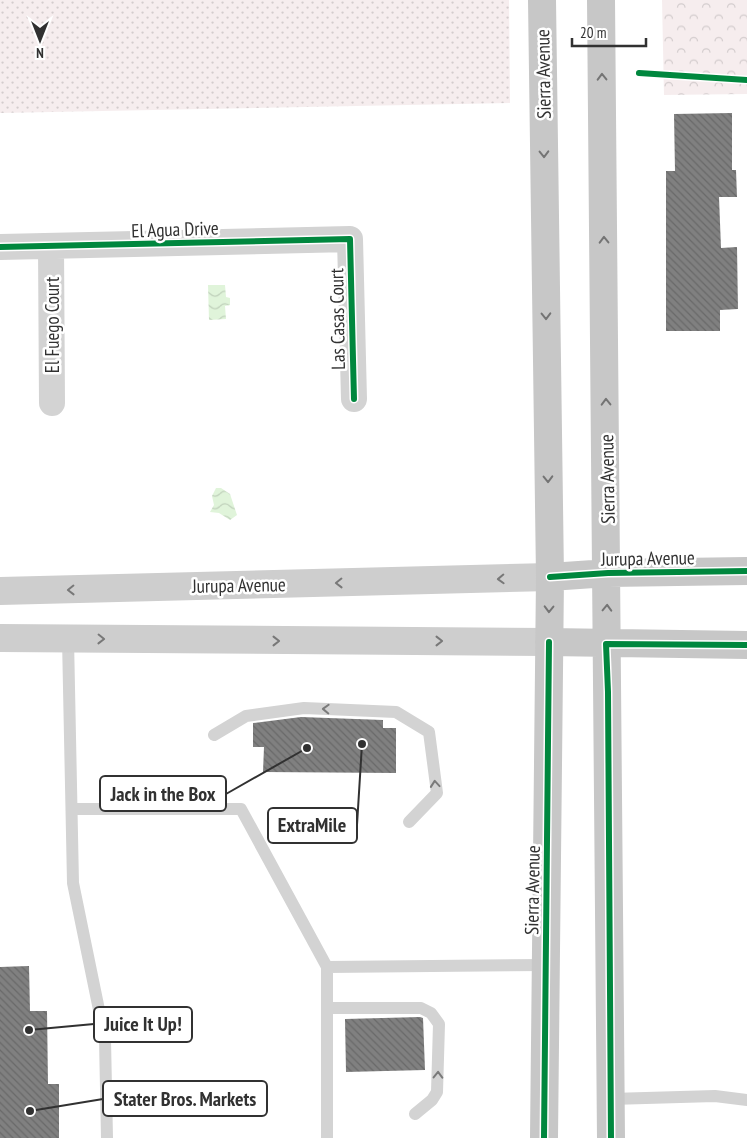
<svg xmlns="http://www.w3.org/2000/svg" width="747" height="1138" viewBox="0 0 747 1138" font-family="'PT Sans Narrow',sans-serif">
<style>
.grass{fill:url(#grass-dots)}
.forest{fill:url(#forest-crowns)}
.water{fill:url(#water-waves)}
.building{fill:url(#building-back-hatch)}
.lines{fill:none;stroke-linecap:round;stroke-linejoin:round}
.service{stroke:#d3d3d3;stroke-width:12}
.minor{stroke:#d3d3d3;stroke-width:26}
.secondary{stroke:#cecece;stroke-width:28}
.primary{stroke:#c7c7c7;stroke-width:28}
.cycleway-casing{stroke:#fff;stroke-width:9}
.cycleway{stroke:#00873e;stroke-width:6}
.oneway{stroke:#747474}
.oneway2{stroke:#787878}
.oneway3{stroke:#7a7a7a}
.labels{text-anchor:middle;stroke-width:5;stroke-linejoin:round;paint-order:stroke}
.street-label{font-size:19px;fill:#313131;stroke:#fff}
.leader{fill:none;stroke:#313131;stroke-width:2}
.callout-dot{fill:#313131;stroke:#fff;stroke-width:2}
.callout{fill:#fff;stroke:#313131;stroke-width:2}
.callout-label{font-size:20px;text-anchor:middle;font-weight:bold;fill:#313131}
</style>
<defs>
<pattern id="grass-dots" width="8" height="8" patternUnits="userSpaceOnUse" patternTransform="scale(1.25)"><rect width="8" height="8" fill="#f6edee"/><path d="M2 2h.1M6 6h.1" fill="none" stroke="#d3cccd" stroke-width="1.8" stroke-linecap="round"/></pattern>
<pattern id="forest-crowns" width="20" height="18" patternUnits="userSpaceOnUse" patternTransform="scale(1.25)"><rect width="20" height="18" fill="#f6edee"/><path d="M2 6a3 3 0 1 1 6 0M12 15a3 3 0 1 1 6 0" fill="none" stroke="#d3cccd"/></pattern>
<pattern id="water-waves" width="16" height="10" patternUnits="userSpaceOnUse" patternTransform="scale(1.25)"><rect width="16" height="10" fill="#e0f4da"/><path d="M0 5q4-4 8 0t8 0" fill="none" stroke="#c1d2bc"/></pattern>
<pattern id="building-back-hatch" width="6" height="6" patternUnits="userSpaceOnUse" patternTransform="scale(1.25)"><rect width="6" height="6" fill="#808080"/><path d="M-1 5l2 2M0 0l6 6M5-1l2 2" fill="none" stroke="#696969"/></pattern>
</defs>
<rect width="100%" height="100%" fill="#fff"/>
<path class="grass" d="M0,0H509L510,103L0,113Z"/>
<path class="forest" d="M662,0H747V94L664,95Z"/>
<path class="water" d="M208,285H225L226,297L230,298V305L225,306L226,319L209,320Z
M216,488H221L230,494L237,515L230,520L219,513L210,512L214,505L212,496Z"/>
<path class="building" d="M732,113V170H736L737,197H719L721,248L737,247L738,309L720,310V331H666V171H675L674,114Z
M301,717L383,720V728H396V773L263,772L264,747H253V723Z
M29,966L30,1011H47L48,1084H59V1138H0V967Z
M420,1017L423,1018L425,1070L346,1072L345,1019Z"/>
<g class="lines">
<path class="service" d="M68,639L73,883L105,1039L107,1138
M214,735L246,716L304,708L396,712L429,732L437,793L409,822
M72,809H241L327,967V1138
M327,967L546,965
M327,1008H421L431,1013L439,1024L437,1092L432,1100L415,1114
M611,1099L715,1096L747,1100"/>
<path class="minor" d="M0,247L350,239L354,399
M51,247L52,403"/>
<path class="secondary" d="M0,591L550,577
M0,638L549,642"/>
<path class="primary" d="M542,0L550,577L544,1138
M601,0L611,1138
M550,577L608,573L747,571
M549,642L747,645"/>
<g class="cycleway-casing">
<path id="cycleway" d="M639,73L747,80
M0,247L350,239L354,399
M550,577L608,573L747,571
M544,1138L549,642
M611,1138L608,692L606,644L747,645"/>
</g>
<use href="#cycleway" class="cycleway"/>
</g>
<defs><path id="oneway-chevron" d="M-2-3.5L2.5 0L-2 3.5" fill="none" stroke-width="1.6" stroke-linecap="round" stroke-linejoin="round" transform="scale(1.25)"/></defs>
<g class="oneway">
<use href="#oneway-chevron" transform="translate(602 77) rotate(-91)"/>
<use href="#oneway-chevron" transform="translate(544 154) rotate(89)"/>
<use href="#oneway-chevron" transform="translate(604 240) rotate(-91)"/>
<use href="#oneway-chevron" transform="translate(546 316) rotate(89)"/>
<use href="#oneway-chevron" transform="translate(606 402) rotate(-91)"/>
<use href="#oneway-chevron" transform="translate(548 479) rotate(89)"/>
<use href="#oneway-chevron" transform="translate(607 608) rotate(-88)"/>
<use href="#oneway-chevron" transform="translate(549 609) rotate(91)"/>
</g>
<g class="oneway2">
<use href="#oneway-chevron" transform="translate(501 579) rotate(178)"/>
<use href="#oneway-chevron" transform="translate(339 583) rotate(179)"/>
<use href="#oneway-chevron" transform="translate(71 590) rotate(179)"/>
<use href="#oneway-chevron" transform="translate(101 639) rotate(1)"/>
<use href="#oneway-chevron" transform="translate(276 641)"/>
<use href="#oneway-chevron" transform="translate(439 641)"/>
</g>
<g class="oneway3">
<use href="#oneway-chevron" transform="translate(326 709) rotate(-178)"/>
<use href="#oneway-chevron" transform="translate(435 784) rotate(-95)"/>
<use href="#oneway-chevron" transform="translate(438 1075) rotate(-89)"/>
</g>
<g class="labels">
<g class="street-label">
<text transform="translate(543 74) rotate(-91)" y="7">Sierra Avenue</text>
<text transform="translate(175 229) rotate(-2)" y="7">El Agua Drive</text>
<text transform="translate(337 319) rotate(-91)" y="7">Las Casas Court</text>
<text transform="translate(52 325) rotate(-90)" y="7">El Fuego Court</text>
<text transform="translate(607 479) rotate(-91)" y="7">Sierra Avenue</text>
<text transform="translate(648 558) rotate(-1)" y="7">Jurupa Avenue</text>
<text transform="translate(239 585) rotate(-1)" y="7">Jurupa Avenue</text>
<text transform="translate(532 890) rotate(-89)" y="7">Sierra Avenue</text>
</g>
</g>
<path class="leader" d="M307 748L226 794M362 744L357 825M29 1030L94 1024M30 1111L103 1099"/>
<g class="callout-dot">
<circle cx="307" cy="748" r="5"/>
<circle cx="362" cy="744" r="5"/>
<circle cx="29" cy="1030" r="5"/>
<circle cx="30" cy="1111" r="5"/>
</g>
<g class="callout">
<rect x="100" y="776" width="126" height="35" rx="5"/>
<rect x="268" y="808" width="89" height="35" rx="5"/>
<rect x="94" y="1007" width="98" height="35" rx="5"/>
<rect x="103" y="1081" width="164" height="35" rx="5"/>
</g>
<g class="callout-label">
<text x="163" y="801">Jack in the Box</text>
<text x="312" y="832">ExtraMile</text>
<text x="143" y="1031">Juice It Up!</text>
<text x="185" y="1106">Stater Bros. Markets</text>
</g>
<g transform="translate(40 40) rotate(180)" stroke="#ffffff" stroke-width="4" paint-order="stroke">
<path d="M0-4L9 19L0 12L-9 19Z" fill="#313131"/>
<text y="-8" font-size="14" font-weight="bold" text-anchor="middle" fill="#313131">N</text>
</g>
<path d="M572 38v8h74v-8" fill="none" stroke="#313131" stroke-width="2.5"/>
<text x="580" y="38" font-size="15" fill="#313131" stroke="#ffffff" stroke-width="4" paint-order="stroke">20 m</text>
</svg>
